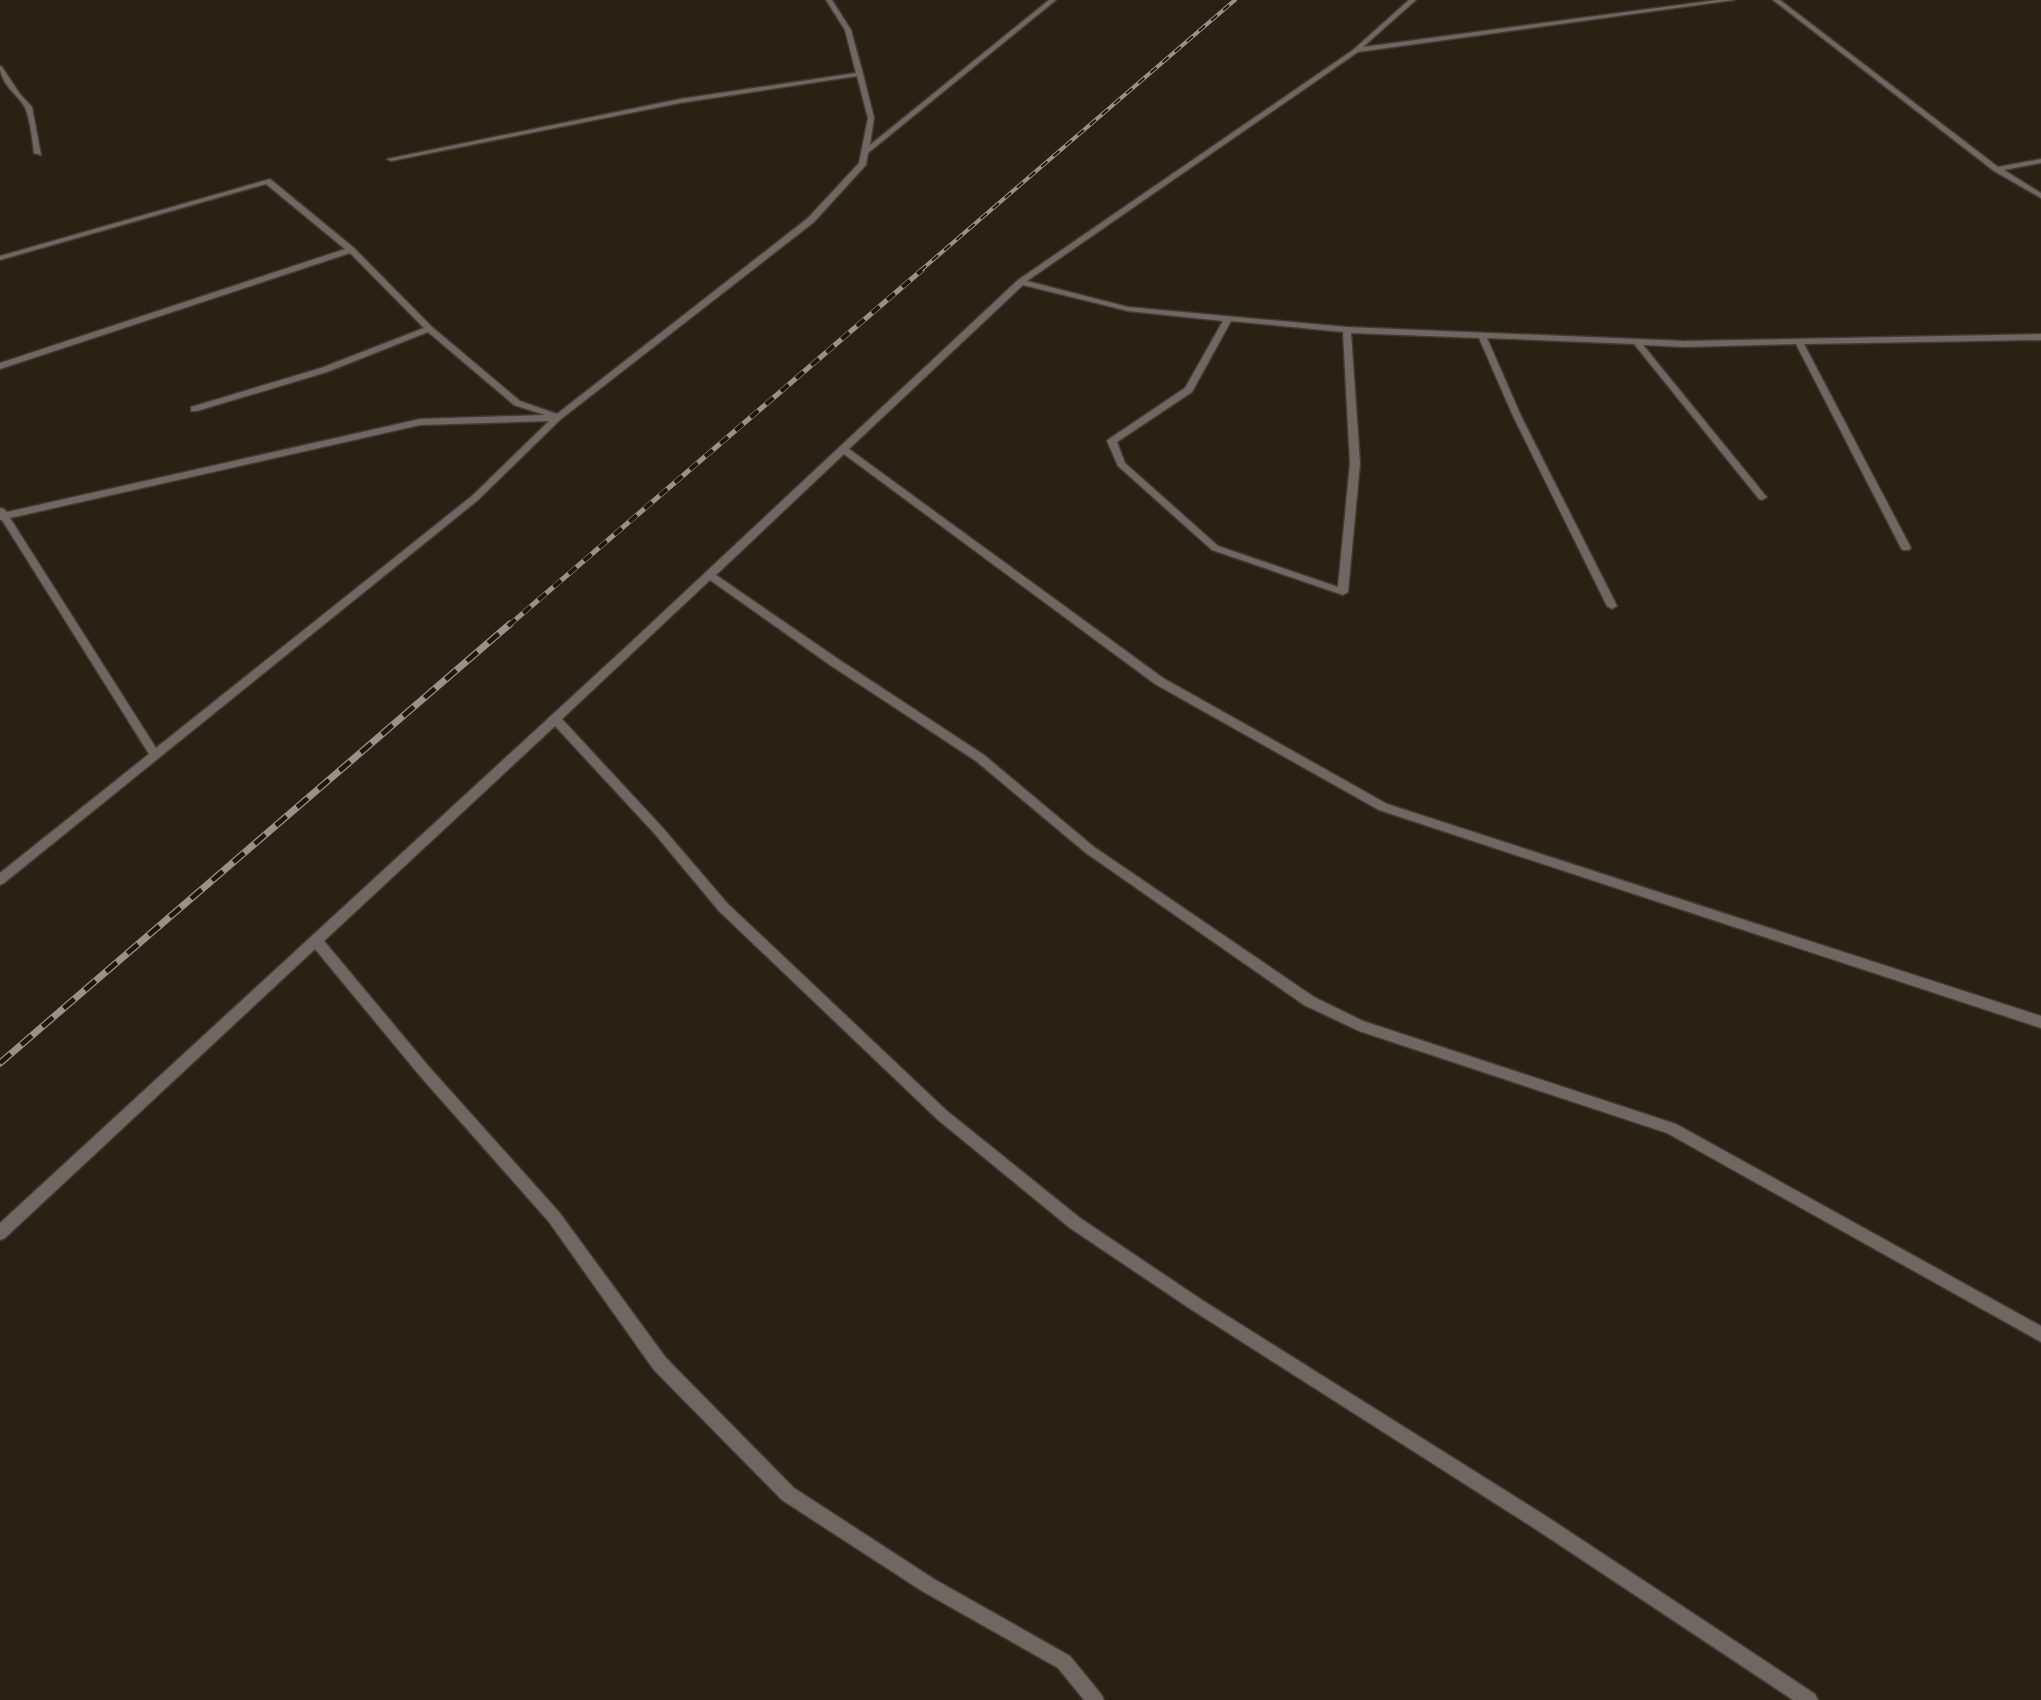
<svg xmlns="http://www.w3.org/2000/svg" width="2041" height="1700" viewBox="0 0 2041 1700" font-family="'Libre Baskerville',serif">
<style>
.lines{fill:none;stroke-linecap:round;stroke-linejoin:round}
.minor-casing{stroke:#433b2f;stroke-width:3}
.minor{fill:#6e6762;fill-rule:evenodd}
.rail-far2-casing{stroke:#999288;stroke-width:4}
.rail-far1-casing{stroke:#999288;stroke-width:5}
.rail-casing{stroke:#999288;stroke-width:7}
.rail-far2{stroke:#1f180a;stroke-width:2;stroke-dasharray:8;stroke-linecap:butt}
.rail-far1{stroke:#1f180a;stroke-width:4;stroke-dasharray:10;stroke-linecap:butt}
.rail{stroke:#1f180a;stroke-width:4.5;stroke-dasharray:14;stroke-linecap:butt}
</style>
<rect width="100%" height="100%" fill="#292114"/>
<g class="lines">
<g class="minor-casing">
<path id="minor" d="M826,0H832L851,30L863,74L874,118L870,145L1049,0H1056L868,153L866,165L814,222L561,419L478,500L4,883L0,885V873L149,754L2,520H0V508L4,509L7,512L420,419L545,415L514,405L428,332L327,372L197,411H191V407L321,368L424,328L350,253L0,369V363L345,249L266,184L0,260V256L270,179L354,248L432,327L520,401L557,414L808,218L859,163L868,118L857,76L680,103L391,161L387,159L680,99L856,73L845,30ZM549,421L472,496L156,748L10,518L420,425Z
M1409,0H1416L1363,47L1717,0H1734L1358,52L1027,281L1128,307L1347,327L1685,341L2041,334V340L1804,344L1911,548L1909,550H1903L1901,548L1796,344L1685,347L1643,345L1765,495L1767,497L1762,500L1759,499L1634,344L1487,338L1521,416L1617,606L1612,609L1607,606L1513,416L1479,338L1351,333L1360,463L1348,592L1343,595L1212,550L1118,466L1107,441L1109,439L1185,388L1223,321L1128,311L1023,285L849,449L1163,678L1387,804L2041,1016V1028L1379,810L1155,684L844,454L716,575L838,659L984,755L1094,847L1314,997L1363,1021L1676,1124L2041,1326V1342L1667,1133L1359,1031L1304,1005L1086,853L976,761L830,665L710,580L562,719L662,827L727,903L947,1111L1080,1218L1202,1300L1549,1518L1815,1694L1818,1700H1793L1537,1530L1192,1310L1070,1228L937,1119L719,911L654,833L555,726L324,941L430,1068L559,1212L666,1358L794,1488L934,1579L1070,1656L1101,1694L1104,1700H1084L1058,1668L922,1591L782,1500L654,1370L549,1222L420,1076L315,949L5,1238L0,1240V1223L628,645L1018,280L1353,50ZM1231,321L1343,332L1350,463L1338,587L1218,546L1125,463L1117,442L1192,392Z
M1773,0H1780L1998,167L2041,159V163L2004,170L2041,193V198L1994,171Z
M0,66L2,67L20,94L32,107L41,155L34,153C32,139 31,124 26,110C22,97 0,86 0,66Z"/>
</g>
<use href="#minor" class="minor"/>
<g class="rail-far2-casing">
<path id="rail-far2" d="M920,271L1235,0"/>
</g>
<g class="rail-far1-casing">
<path id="rail-far1" d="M508,626L922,270"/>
</g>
<g class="rail-casing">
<path id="rail" d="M0,1063L510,624"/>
</g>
<use href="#rail-far2" class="rail-far2"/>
<use href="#rail-far1" class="rail-far1"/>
<use href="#rail" class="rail"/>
</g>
</svg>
